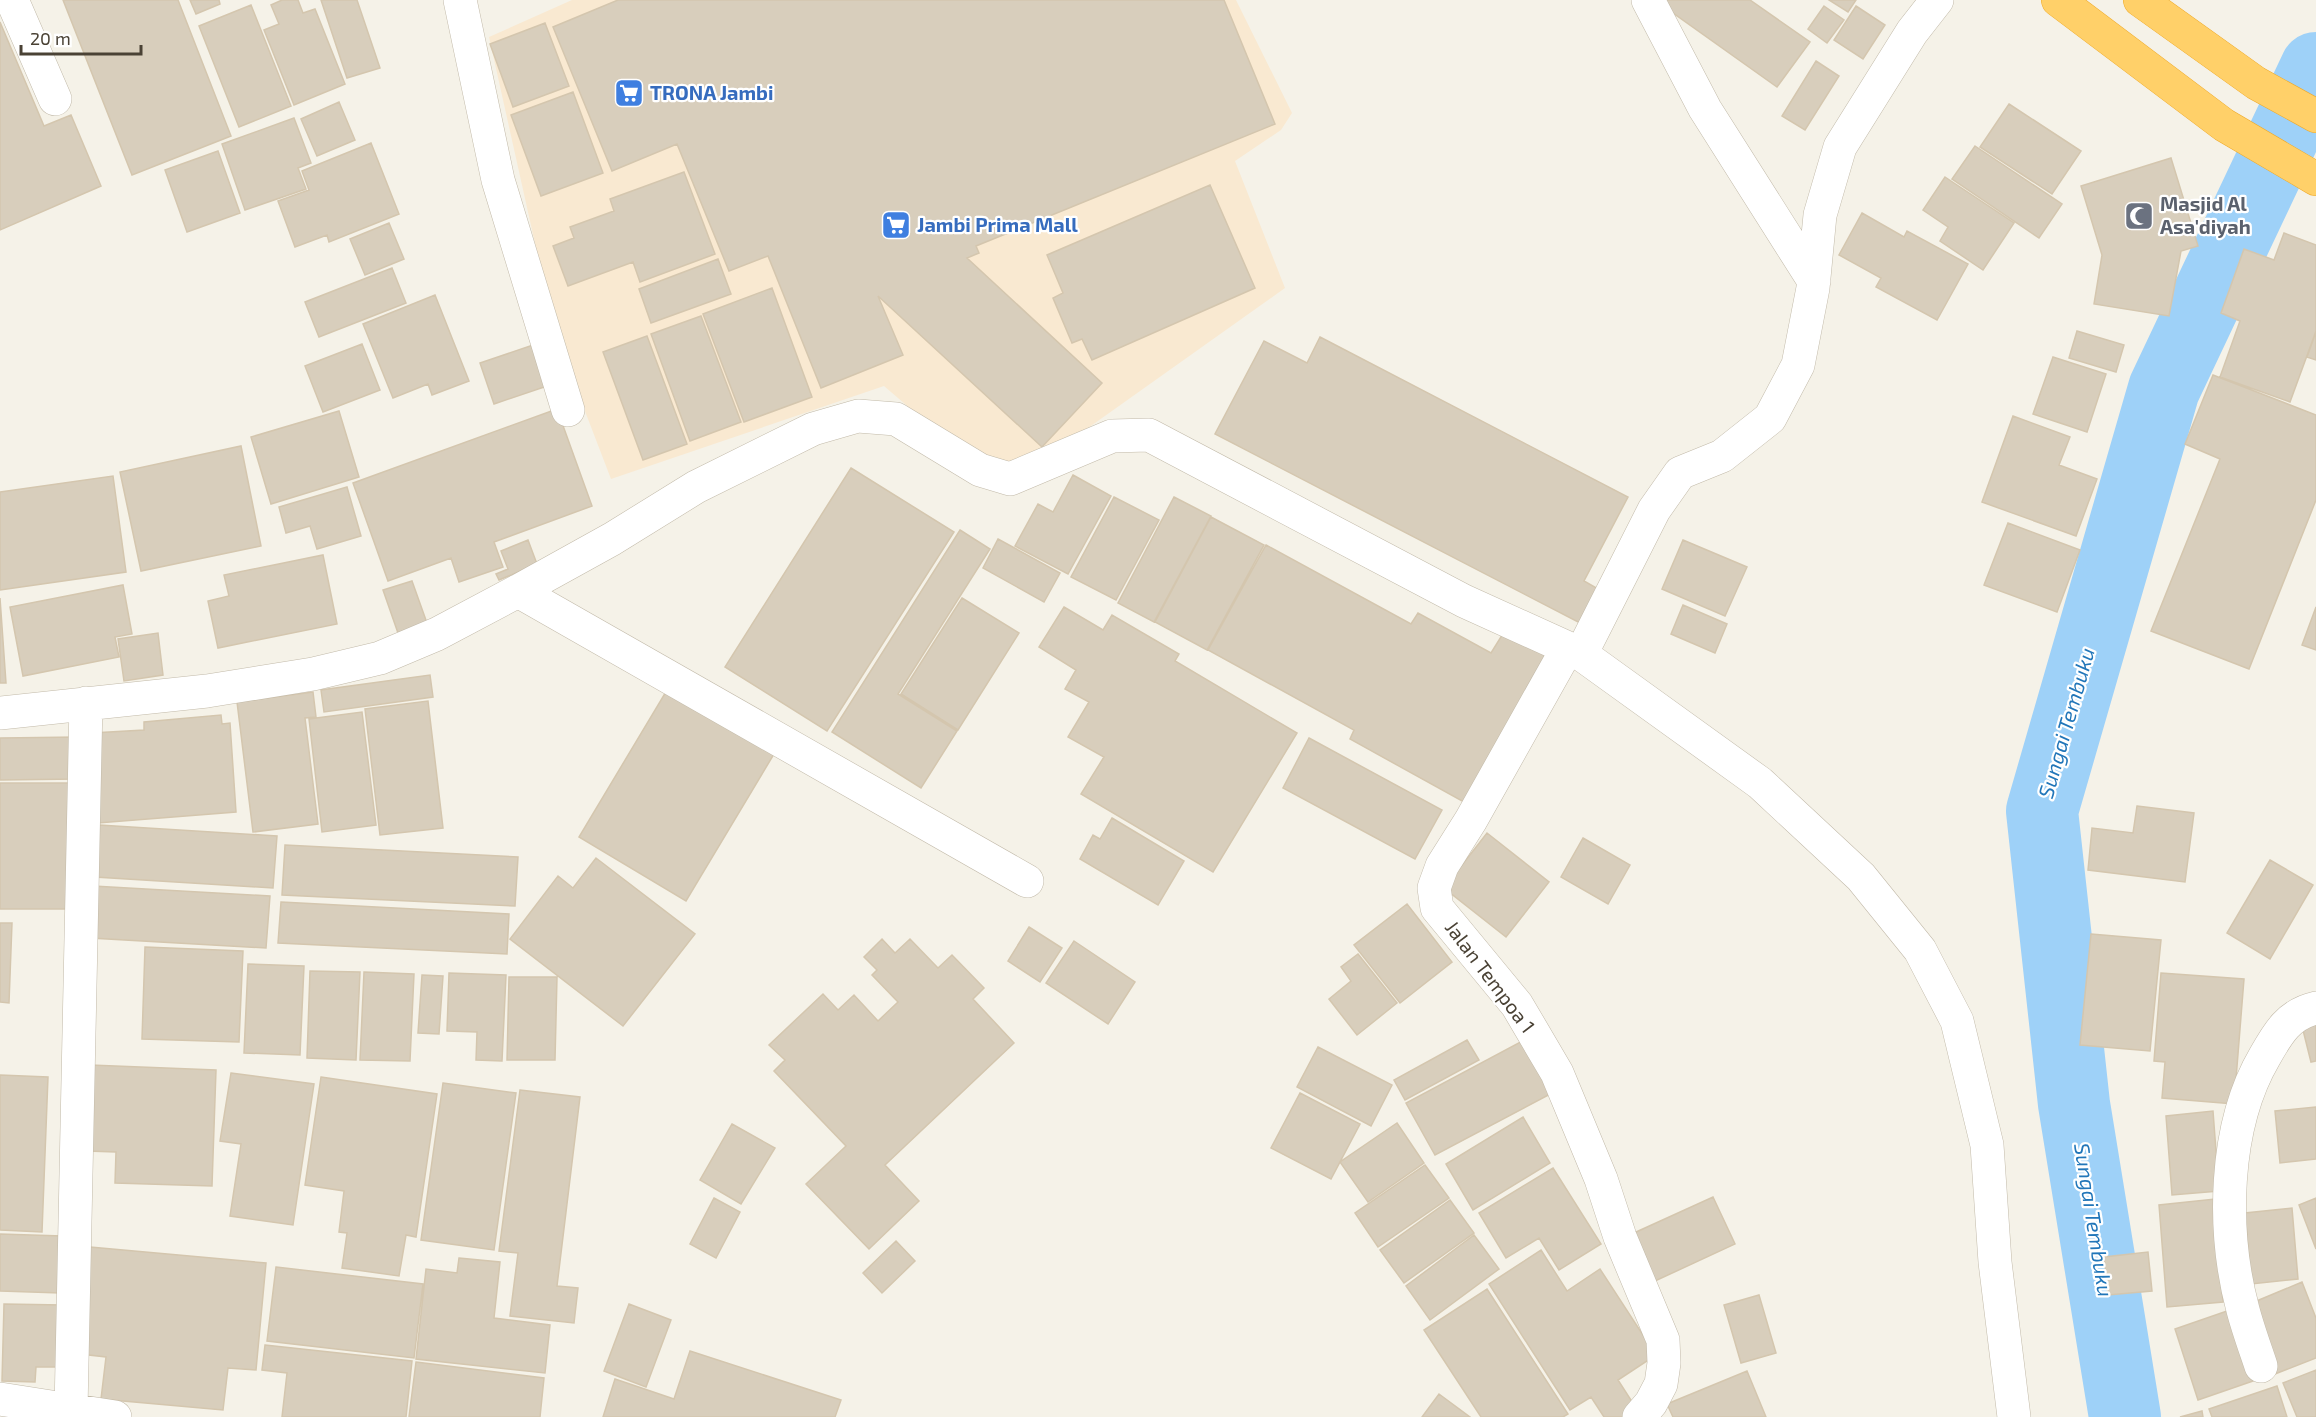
<svg xmlns="http://www.w3.org/2000/svg" width="2316" height="1417" viewBox="0 0 2316 1417" font-family="'Exo 2',sans-serif">
<style>
.commercial{fill:#f9e9d1}
.lines{fill:none;stroke-linecap:round;stroke-linejoin:round}
.river{stroke:#9ed1f8;stroke-width:72}
.building{fill:#d8cebc;stroke:#d4c6ae;stroke-width:1.5}
.minor-casing{stroke:#c2baa9;stroke-width:34}
.highway-casing{stroke:#eea929;stroke-width:34}
.minor{stroke:#fff;stroke-width:33}
.highway{stroke:#ffd069;stroke-width:33}
.labels{text-anchor:middle;stroke-width:4.5;stroke-linejoin:round;paint-order:stroke}
.shop-label{font-size:20px;font-weight:bold;fill:#366cbe;stroke:#fff;text-anchor:start}
.worship-label{font-size:20px;font-weight:bold;fill:#5b616d;stroke:#fff;text-anchor:start}
.street-label{font-size:20px;fill:#4a4235;stroke:#fff}
.water-label{font-size:21px;font-style:italic;fill:#2176b9;stroke:#fff}
</style>
<rect width="100%" height="100%" fill="#f5f2e8"/>
<path class="commercial" d="M572,0H1236L1292,113L1281,130L1235,161L1285,288L1050,455L982,470L884,386L611,479L555,333L489,37Z"/>
<g class="lines">
<path class="river" d="M2125,1417L2074,1104L2042,811L2164,389L2316,68"/>
</g>
<path class="building" d="M63,0H178L231,136L132,175Z
M190,0H219L220,4L196,14Z
M282,0H298L303,13L315,9L345,84L294,105L264,30L279,24L271,5Z
M321,0H357L380,68L347,78Z
M618,0H1224L1275,124L976,246L979,253L967,258L1102,383L1042,447L878,296L903,355L821,388L768,256L729,271L677,144L612,171L553,27Z
M1661,0H1750L1810,42L1777,87L1659,3Z
M1829,0H1856L1848,12Z
M251,5L291,106L239,127L199,26Z
M1824,6L1844,20L1827,43L1808,29Z
M1856,6L1885,25L1863,59L1834,40Z
M0,22L44,126L71,115L101,186L0,230Z
M545,23L569,86L513,107L490,44Z
M1816,61L1839,76L1805,130L1782,116Z
M573,92L603,173L541,196L511,115Z
M339,102L355,140L317,156L301,119Z
M2009,104L2081,151L2052,194L1980,147Z
M294,118L311,163L298,168L306,189L245,210L222,144Z
M371,143L399,214L329,242L327,235L295,247L278,201L309,190L302,171Z
M1975,146L2062,204L2039,238L1952,179Z
M218,151L240,213L187,232L165,170Z
M2171,158L2198,246L2181,251L2169,316L2094,304L2102,255L2081,186Z
M684,172L715,254L640,282L633,262L568,286L553,246L574,238L570,227L614,211L610,199Z
M1945,177L2014,223L1983,270L1940,241L1948,227L1923,210Z
M1210,185L1255,288L1092,360L1082,339L1072,343L1053,298L1063,293L1047,255Z
M1862,213L1904,237L1907,231L1968,264L1937,320L1876,287L1881,278L1839,255Z
M389,223L404,259L365,275L350,239Z
M2284,233L2316,245V331L2290,402L2220,377L2240,321L2221,313L2244,249L2274,260Z
M718,259L731,294L651,323L639,289Z
M392,268L406,303L319,337L305,302Z
M772,288L812,397L744,422L703,314Z
M435,295L469,381L432,395L428,384L393,398L363,324Z
M701,316L741,422L690,441L651,334Z
M2077,331L2124,345L2116,372L2069,358Z
M2316,332V360L2307,357Z
M647,336L687,444L643,460L603,352Z
M1320,337L1628,497L1584,581L1600,590L1582,624L1215,434L1264,341L1307,363Z
M542,342L556,383L494,404L480,363Z
M362,344L380,390L323,412L305,366Z
M2053,357L2106,374L2087,432L2033,414Z
M2213,375L2316,415V500L2249,669L2151,631L2220,459L2185,444Z
M557,409L592,506L494,542L503,567L459,582L451,558L388,581L353,483Z
M339,411L359,477L271,504L251,437Z
M2013,416L2070,437L2059,465L2097,479L2076,536L1982,502Z
M241,446L261,546L141,571L120,472Z
M851,468L954,532L827,731L725,667Z
M1073,475L1111,496L1068,574L1015,546L1038,504L1053,512Z
M113,476L126,572L0,590V492Z
M347,487L361,536L317,549L310,526L286,533L279,507Z
M1114,497L1159,520L1116,600L1071,577Z
M1174,497L1211,516L1154,622L1118,603Z
M1211,517L1264,545L1207,650L1155,622Z
M2008,523L2080,550L2057,612L1984,585Z
M960,530L990,549L898,694L957,731L921,788L832,732Z
M998,539L1060,573L1044,602L983,568Z
M528,540L537,564L499,580L496,574L508,569L501,551Z
M1683,540L1747,567L1725,616L1662,589Z
M1266,545L1411,624L1418,613L1491,653L1504,632L1555,659L1473,807L1350,739L1354,730L1208,650Z
M323,555L337,624L218,648L208,601L229,596L224,575Z
M412,581L427,623L398,633L383,590Z
M123,585L132,634L115,637L119,657L23,676L10,607Z
M0,598L6,683H0Z
M962,598L1019,633L958,730L901,694Z
M1683,605L1727,624L1715,653L1671,634Z
M1064,607L1103,630L1112,615L1179,654L1175,661L1297,733L1213,872L1081,794L1104,757L1068,737L1089,702L1065,689L1076,670L1039,647Z
M2316,607V650L2302,645Z
M158,633L163,675L124,681L118,639Z
M430,675L433,697L324,712L321,690Z
M673,680L780,744L686,901L579,837Z
M313,692L316,717L305,718L318,824L253,832L237,702Z
M428,701L443,828L380,835L365,709Z
M362,712L376,825L322,832L309,719Z
M221,715L222,724L230,723L236,812L98,823L92,733L144,730V722Z
M78,737L77,779L0,780V738Z
M1309,738L1442,810L1415,859L1283,788Z
M0,783H82V909H0Z
M2137,806L2194,813L2185,882L2088,870L2092,828L2133,833Z
M1112,818L1184,861L1158,905L1080,859L1093,835L1100,839Z
M99,825L277,836L273,888L95,877Z
M1487,833L1549,882L1506,937L1444,888Z
M1583,838L1630,865L1608,904L1561,877Z
M285,845L518,857L515,906L282,895Z
M596,858L695,934L623,1026L510,939L558,876L573,888Z
M2270,860L2313,885L2270,959L2227,933Z
M93,886L270,896L266,948L90,938Z
M281,902L509,914L507,954L278,943Z
M1407,904L1452,962L1400,1003L1354,945Z
M0,923H12L9,1003L0,1002Z
M1029,927L1062,948L1040,982L1008,961Z
M2091,934L2161,940L2150,1051L2080,1045Z
M882,939L895,953L910,939L938,968L952,955L984,988L973,999L1014,1043L885,1165L919,1201L869,1249L806,1184L846,1146L774,1071L785,1060L769,1045L823,994L838,1010L854,995L878,1021L898,1002L872,975L877,970L864,957Z
M1074,941L1135,982L1108,1024L1046,983Z
M145,947L243,951L239,1042L142,1039Z
M1358,954L1397,1003L1357,1035L1329,999L1351,981L1341,967Z
M248,964L304,966L300,1055L244,1053Z
M310,971L360,972L356,1060L307,1058Z
M364,972L414,974L410,1061L360,1060Z
M449,973L506,975L502,1061L476,1060L477,1032L447,1031Z
M2161,973L2244,979L2234,1104L2162,1098L2165,1062L2154,1061Z
M422,975L443,976L439,1034L418,1033Z
M509,977H557L555,1060H507Z
M2316,1014V1061L2311,1062L2300,1018Z
M1530,1037L1558,1090L1435,1155L1406,1103Z
M1467,1040L1479,1060L1405,1100L1394,1080Z
M1318,1047L1392,1085L1371,1126L1297,1087Z
M90,1065L216,1070L212,1186L115,1183L116,1152L87,1151Z
M231,1073L314,1084L293,1225L230,1216L241,1144L220,1141Z
M0,1075L48,1077L42,1232L0,1230Z
M321,1077L437,1094L416,1237L406,1235L399,1276L342,1268L347,1233L339,1232L344,1191L305,1185Z
M443,1083L516,1093L494,1250L421,1240Z
M520,1090L580,1097L557,1286L578,1288L574,1323L510,1316L518,1253L499,1251Z
M1300,1093L1360,1124L1331,1179L1271,1148Z
M2316,1107V1159L2280,1163L2275,1111Z
M2213,1111L2219,1191L2172,1195L2166,1116Z
M1523,1117L1550,1163L1473,1210L1446,1164Z
M1397,1123L1424,1163L1368,1202L1340,1162Z
M732,1124L775,1148L741,1204L700,1180Z
M1425,1165L1449,1198L1378,1247L1355,1213Z
M1553,1168L1601,1244L1559,1270L1539,1238L1506,1258L1479,1213Z
M1713,1197L1735,1244L1655,1281L1634,1233Z
M714,1198L740,1212L716,1258L690,1244Z
M2316,1198V1249L2299,1205Z
M2215,1199L2223,1302L2167,1307L2159,1205Z
M1450,1200L1474,1233L1404,1283L1380,1250Z
M2292,1208L2298,1279L2251,1284L2245,1213Z
M0,1234L62,1236L60,1293L0,1291Z
M1474,1235L1499,1269L1430,1320L1406,1286Z
M896,1241L915,1261L882,1293L863,1273Z
M90,1247L266,1263L256,1370L228,1368L223,1410L101,1399L106,1357L80,1354Z
M1541,1250L1567,1291L1600,1269L1656,1355L1618,1380L1638,1411L1629,1417H1604L1591,1397L1570,1410L1489,1284Z
M2148,1252L2152,1291L2108,1295L2104,1257Z
M459,1258L500,1262L494,1318L550,1325L545,1373L416,1359L426,1269L457,1273Z
M276,1267L423,1284L414,1358L267,1341Z
M2302,1282L2316,1318V1358L2275,1374L2247,1305Z
M1487,1289L1568,1414L1563,1417H1481L1424,1330Z
M1759,1295L1776,1353L1741,1363L1724,1305Z
M4,1304L63,1305L61,1367H36L35,1382L2,1381Z
M629,1304L671,1320L646,1387L604,1371Z
M2230,1310L2253,1381L2198,1400L2175,1329Z
M265,1345L412,1361L406,1417H282L287,1373L262,1370Z
M690,1351L841,1400L835,1417H603L615,1379L674,1399Z
M416,1362L544,1378L540,1417H409Z
M2316,1370V1417H2297L2283,1383Z
M1747,1371L1766,1417H1673L1667,1404Z
M2277,1386L2287,1417H2212L2209,1409Z
M1439,1394L1470,1417H1422Z
M2202,1411L2203,1417H2180Z"/>
<g class="lines">
<g class="minor-casing">
<path id="minor" d="M12,0L55,99
M460,0L498,180L568,410
M1648,0L1705,109L1814,281
M518,591L1027,881
M1567,649L1471,820L1442,866L1434,888L1437,908L1517,1005L1557,1073L1601,1179L1620,1237L1663,1340L1664,1363L1661,1384L1651,1403L1639,1417
M1581,654L1654,510L1680,473L1722,456L1770,418L1798,365L1813,288L1820,215L1840,147L1912,32L1937,0
M0,713L207,691L313,674L380,658L437,634L518,591L612,539L696,487L813,429L858,416L896,419L980,470L1010,479L1112,436L1149,435L1464,601L1581,654L1760,783L1861,877L1920,950L1957,1021L1987,1145L1995,1262L2014,1417
M2261,1366C2255,1348 2248,1329 2243,1310C2222,1232 2223,1127 2265,1056C2278,1033 2289,1014 2316,1008
M0,1399L115,1417
M71,1410L86,703"/>
</g>
<g class="highway-casing">
<path id="highway" d="M2058,0L2224,125L2316,179
M2140,0L2256,83L2316,116"/>
</g>
<use href="#minor" class="minor"/>
<use href="#highway" class="highway"/>
</g>
<defs>
<g id="supermarket-square" transform="scale(1.5)"><rect x="-9" y="-9" width="18" height="18" rx="4" fill="#3f7fe0" stroke="#fff"/><path d="M-6-5.5h2.5l.6 2H6L4.5 2H-2.5L-4.4-4H-6ZM-1.5 3.2a1.3 1.3 0 1 0 .1 0ZM3 3.2a1.3 1.3 0 1 0 .1 0Z" fill="#fff"/></g>
<g id="mosque-square" transform="scale(1.5)"><rect x="-9" y="-9" width="18" height="18" rx="4" fill="#6b7280" stroke="#fff"/><path d="M3.5-4.9A6 6 0 1 0 3.5 4.9A5 5 0 1 1 3.5-4.9Z" fill="#fff"/></g>
</defs>
<g fill-rule="evenodd">
<use href="#supermarket-square" x="629" y="93"/>
<use href="#mosque-square" x="2139" y="216"/>
<use href="#supermarket-square" x="896" y="225"/>
</g>
<g class="labels">
<g class="shop-label">
<text x="650" y="100">TRONA Jambi</text>
<text x="917" y="232">Jambi Prima Mall</text>
</g>
<g class="worship-label">
<text x="2160" y="211">Masjid Al<tspan x="2160" dy="23">Asa'diyah</tspan></text>
</g>
<g class="street-label">
<text transform="translate(1490 977) rotate(53)" y="7">Jalan Tempoa 1</text>
</g>
<g class="water-label">
<text transform="translate(2067 723) rotate(-74)" y="7">Sungai Tembuku</text>
<text transform="translate(2093 1220) rotate(81)" y="7">Sungai Tembuku</text>
</g>
</g>
<path d="M21 45v9h120v-9" fill="none" stroke="#4a4235" stroke-width="3"/>
<text x="30" y="45" font-size="18" fill="#4a4235" stroke="#ffffff" stroke-width="4.5" paint-order="stroke">20 m</text>
</svg>
